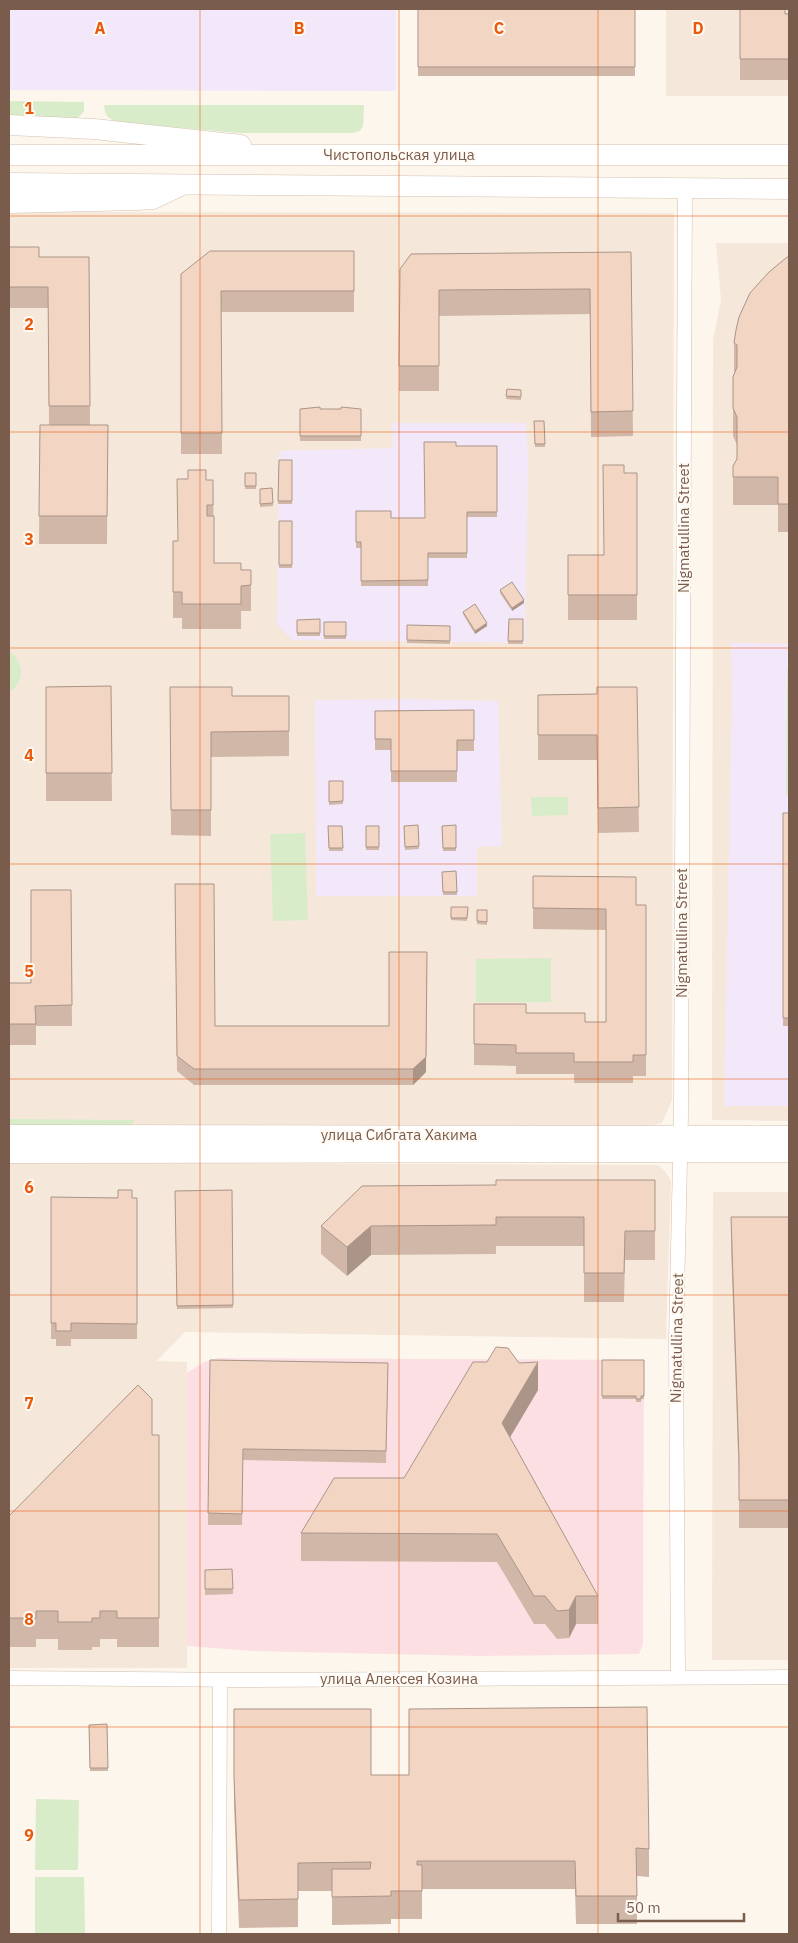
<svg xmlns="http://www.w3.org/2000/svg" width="798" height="1943" viewBox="0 0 798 1943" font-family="'IBM Plex Sans',sans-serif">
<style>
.residential{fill:#f5e8da}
.education{fill:#f3e8fa}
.medical{fill:#fbdfe3}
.green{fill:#d8ecc9}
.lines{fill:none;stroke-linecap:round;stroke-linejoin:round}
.street-casing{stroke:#d1beb0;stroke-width:15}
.secondary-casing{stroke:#d6c0b0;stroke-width:21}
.street{stroke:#fff;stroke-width:14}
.secondary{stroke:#fff;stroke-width:20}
.wall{fill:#d1b7a8}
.shaded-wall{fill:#aa9588}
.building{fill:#f3d5c3;stroke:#aa9588}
.grid{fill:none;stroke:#e8590c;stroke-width:1;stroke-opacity:0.55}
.labels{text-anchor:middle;stroke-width:4;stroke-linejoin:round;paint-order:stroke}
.street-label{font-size:15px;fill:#7a5c4d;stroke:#fffaf3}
.grid-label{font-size:16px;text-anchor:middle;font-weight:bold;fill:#e8590c;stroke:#fffaf3;stroke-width:4;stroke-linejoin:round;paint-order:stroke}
</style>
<rect width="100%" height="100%" fill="#fdf6ec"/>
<path class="residential" d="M666,9H789V96H666Z
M9,212L674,213L672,1100L662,1123L646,1127L9,1125Z
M716,243H789V1121L712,1120L713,340L721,300Z
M9,1162L658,1165L665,1171L671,1181L666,1339L185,1332L157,1361L187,1362V1668H9Z
M713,1192H789V1660H712Z"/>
<path class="education" d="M9,9H396V91L9,90Z
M392,423H526L528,460L525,643L292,640L277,624L279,451L393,448Z
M731,643L789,644V1106H724L732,695Z
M402,699L498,701L502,846L477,847V896H316L315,700Z"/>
<path class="medical" d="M218,1358L644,1360L643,1644L639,1654L478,1656L253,1651L187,1646V1373L204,1362Z"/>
<path class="green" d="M9,101L84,102V111L78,118L9,117Z
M104,105H364L363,126L360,131L352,133H239L117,122C107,118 105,115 104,105Z
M9,651C25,662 25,682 9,692Z
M787,670H789V795H786Z
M531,797H568V815L532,816Z
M305,833L308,920L273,921L270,834Z
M551,958V1002H476V959Z
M9,1119L135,1120L130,1126L9,1125Z
M36,1799L79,1800L78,1870H35Z
M35,1877H84L85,1934H35Z"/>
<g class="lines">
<g class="street-casing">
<path id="street" d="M678,1677L676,1341L681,1115L685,188
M9,1678L254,1680L789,1677
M219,1934L220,1680"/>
</g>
<g class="secondary-casing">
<path id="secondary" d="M9,125L94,129L241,145
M9,155H789
M9,183L789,189
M9,203L138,200L153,199L180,186
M9,1135L789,1136
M9,1153L789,1152"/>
</g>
<use href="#street" class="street"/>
<use href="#secondary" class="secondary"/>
</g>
<path class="wall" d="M418,9H635V76H418Z
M740,9L789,14V80H740Z
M9,247L39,257H89L90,425H108L107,544H39L40,425H49L48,308H9Z
M354,251V312H221L222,454H181V274Z
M631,252L633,436L591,437L590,314L439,316V391H399L400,269Z
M789,256V533L788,532H778V505H733V477L737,459V445L733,436V377L735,371H734V343Z
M507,389L521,390V400L506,399Z
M300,409H361V441H300Z
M534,421H544L545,447H535Z
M456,446H497V517H467V558H428V586H361V548H356V511L391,518H425Z
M279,460H292V504H278Z
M245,473H256V489H245Z
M624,473H637V620H568V555H604Z
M206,480H213L214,563L241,570H251V611H241V629H182V618H173V541H178Z
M272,488L273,506L260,507V489Z
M279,521H292V568H279Z
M500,590L524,603L512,611L500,593Z
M463,612L487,626L475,634L463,614Z
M320,619V636H297V620Z
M509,619H523V644H508Z
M324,622H346V639H324Z
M407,625L450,626V644L407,643Z
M111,686L112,801H46V687Z
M170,687L232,696H289V756L211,757V836L171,835Z
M637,687L639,832L598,833L597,760H538V695L597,694Z
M474,710V751H457V782H391V750H375V711Z
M329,781H343V804L329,805Z
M783,813H789V1026H783Z
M418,825L419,849L405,850L404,826Z
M456,825V851H443L442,826Z
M328,826H342L343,851H329Z
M366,826H379V850H366Z
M456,871L457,895H443L442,872Z
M533,876L636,905H646V1076H633V1083H574V1074H516V1066L474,1065V1004L585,1022H606V930L533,929Z
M175,884L215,1026H389L426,1072L413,1085H194L177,1071Z
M71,890L72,1026H36V1045H9V983H31Z
M451,907H468L467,921L451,920Z
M477,910H487V925L477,924Z
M655,1180V1260H625L624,1302H584V1246H496V1254L371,1255L347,1276L321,1254V1226L496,1185Z
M232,1190L233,1308L177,1309L175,1191Z
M51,1197L137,1198V1339H71V1346H56V1339H51Z
M731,1217H789V1528H739V1483L731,1246Z
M210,1360L388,1363L386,1463L243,1460L242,1525H208Z
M602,1360H644V1399H641V1402H636V1399H602Z
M487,1362L538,1390L510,1437L598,1596V1624H576L569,1638L557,1639L545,1624H534L497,1562L301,1561V1533L404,1478Z
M152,1435H159V1647H117V1639H100V1647H92V1650H58V1639H36V1647H9V1527Z
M232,1569L233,1594L205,1595V1570Z
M234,1709L371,1775L649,1849V1877L637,1876V1924H576L575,1889H422V1919H391V1924L332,1925V1891H298V1927L239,1928L234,1806Z
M107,1724L108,1771H90L89,1725Z"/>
<path class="shaded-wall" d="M524,600V603L512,611V608Z
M487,623V626L475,634V631Z
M427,952L426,1072L413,1085V1069Z
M371,1226V1255L347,1276V1247Z
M538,1362V1390L502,1451V1423Z
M576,1596V1624L569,1638V1610Z"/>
<path class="building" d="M418,9H635V67H418Z
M740,9H785V14H789V59H740Z
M9,247H39V257H89L90,406H49L48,287H9Z
M210,251H354V291H221L222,433H181V274Z
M631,252L633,411L591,412L590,289L439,290V366H399L400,269L411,254Z
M789,256V505L788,504H778V477H733V466L737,459V417L733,408V377L737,367V345L734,343L736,330L739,317L750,293L769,272L786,258Z
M507,389L521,390V397L506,396Z
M320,407V409H341V407L361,409V436H300V409Z
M534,421H544L545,444H535Z
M40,425H108L107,516H39Z
M424,442H456V446H497V512H467V553H428V580L361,581V542H356V511H391V518H425Z
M279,460H292V501H278Z
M603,465H624V473H637V595H568V555H604Z
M188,470H206V480H213V505H207V516H214V563H241V570H251V585L241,586V604H182V592H173V541H178L177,479H188Z
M245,473H256V486H245Z
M272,488L273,503L260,504V489Z
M279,521H292V565H279Z
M512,582L524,600L512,608L500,590Z
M475,604L487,623L475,631L463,612Z
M320,619V633H297V620Z
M509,619H523V641H508Z
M324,622H346V636H324Z
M407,625L450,626V641L407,640Z
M111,686L112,773H46V687Z
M170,687H232V696H289V731L211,732V810H171Z
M597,687H637L639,807L598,808L597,735H538V695L597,694Z
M474,710V740H457V771H391V739H375V711Z
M329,781H343V801L329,802Z
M783,813H789V1018H783Z
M418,825L419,846L405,847L404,826Z
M456,825V848H443L442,826Z
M328,826H342L343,848H329Z
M366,826H379V847H366Z
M456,871L457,892H443L442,872Z
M533,876L636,877V905H646V1055H633V1062H574V1053H516V1045L474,1044V1004H526V1013H585V1022H606V909L533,908Z
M175,884H214L215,1026H389V952H427L426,1057L413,1069H194L177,1056Z
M31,890H71L72,1005L35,1006L36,1024H9V983H31Z
M451,907H468L467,918H451Z
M477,910H487V922L477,921Z
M496,1180H655V1231H625L624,1273H584V1217H496V1225L371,1226L347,1247L321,1226L362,1186L496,1185Z
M118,1190H132V1198H137V1324L71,1323V1331H56V1323H51V1197L118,1198Z
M232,1190L233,1305L177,1306L175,1191Z
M731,1217H789V1500H739V1460Z
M496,1347L508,1348L519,1363L538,1362L502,1423L598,1596H576L569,1610L557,1611L545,1596H534L497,1534L301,1533L334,1478H404L473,1362H487Z
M210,1360L388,1363L386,1451L243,1449L242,1514L208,1513Z
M602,1360H644V1396H641V1399H636V1396H602Z
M138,1385L152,1399V1435H159V1618H117V1611H100V1618H92V1622H58V1611H36V1618H9V1516Z
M232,1569L233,1589H205V1570Z
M647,1707L649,1849L636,1848L637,1896H576L575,1861H417V1865H422V1891H391V1896L332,1897V1869H370L371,1862L298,1863V1899L239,1900L234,1778V1709H371V1775H409V1709Z
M107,1724L108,1768H90L89,1725Z"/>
<path class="grid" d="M200,9V1934M399,9V1934M598,9V1934M9,216H789M9,432H789M9,648H789M9,864H789M9,1079H789M9,1295H789M9,1511H789M9,1727H789"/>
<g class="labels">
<g class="street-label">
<text x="399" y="160">Чистопольская улица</text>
<text transform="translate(684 528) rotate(-90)" y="5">Nigmatullina Street</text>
<text transform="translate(682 933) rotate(-90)" y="5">Nigmatullina Street</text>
<text x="399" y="1140">улица Сибгата Хакима</text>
<text transform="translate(677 1338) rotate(-89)" y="5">Nigmatullina Street</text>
<text x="399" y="1684">улица Алексея Козина</text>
</g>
</g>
<g class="grid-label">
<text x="100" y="34">A</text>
<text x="299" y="34">B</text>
<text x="499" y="34">C</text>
<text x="698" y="34">D</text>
<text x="29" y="114">1</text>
<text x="29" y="330">2</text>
<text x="29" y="545">3</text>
<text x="29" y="761">4</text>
<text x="29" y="977">5</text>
<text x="29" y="1193">6</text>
<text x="29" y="1409">7</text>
<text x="29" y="1625">8</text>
<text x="29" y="1841">9</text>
</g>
<rect width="798" height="1943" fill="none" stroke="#7a5c4d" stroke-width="20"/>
<path d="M618 1913v8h126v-8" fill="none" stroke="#7a5c4d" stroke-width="2.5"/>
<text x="626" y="1913" font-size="15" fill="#7a5c4d" stroke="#fffaf3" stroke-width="4" paint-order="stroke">50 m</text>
</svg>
